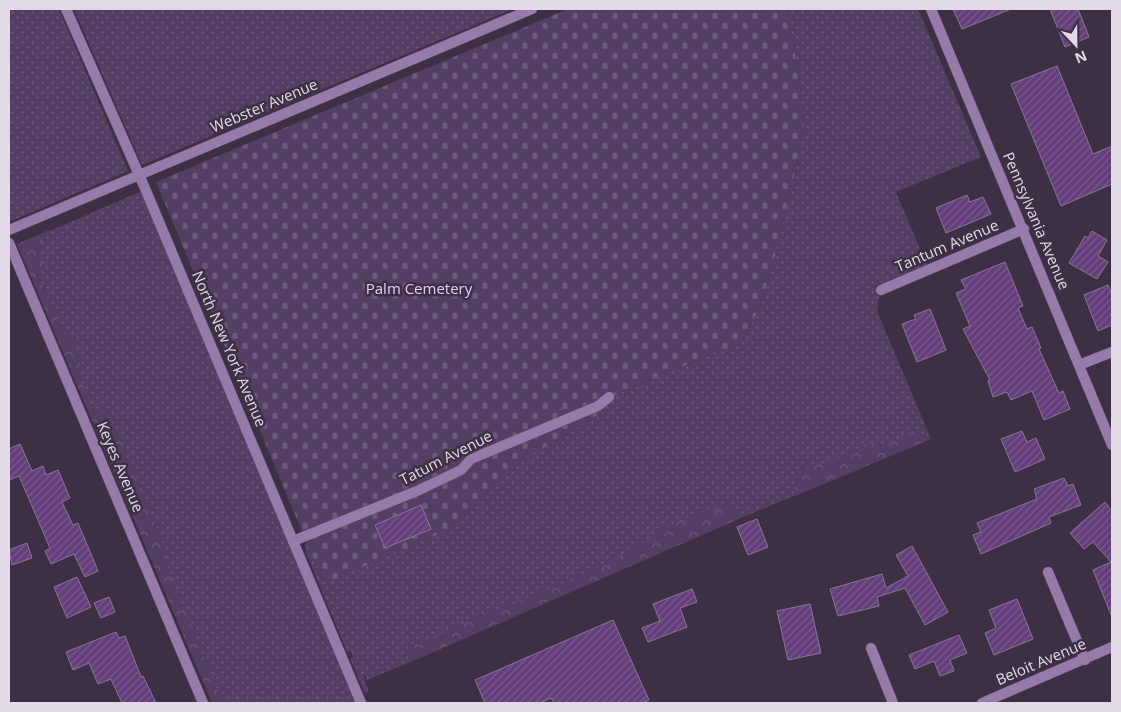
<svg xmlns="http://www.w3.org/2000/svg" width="1121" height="712" viewBox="0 0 1121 712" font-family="'Open Sans',sans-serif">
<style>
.grass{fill:url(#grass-dots)}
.forest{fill:url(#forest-crowns)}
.cemetery{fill:url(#cemetery-stones)}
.building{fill:url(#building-hatch);stroke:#877891}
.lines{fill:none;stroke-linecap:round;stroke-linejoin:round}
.minor-casing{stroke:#5b4f62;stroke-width:11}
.tertiary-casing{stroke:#5b4f62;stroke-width:11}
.minor{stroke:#967aa9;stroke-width:10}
.tertiary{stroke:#967aa9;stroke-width:10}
.labels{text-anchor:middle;stroke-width:5;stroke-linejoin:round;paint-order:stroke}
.street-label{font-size:15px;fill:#e2dae7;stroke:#3d3045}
.park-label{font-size:15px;fill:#e8c7fe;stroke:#3d3045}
</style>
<defs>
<pattern id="grass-dots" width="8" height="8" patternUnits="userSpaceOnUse" patternTransform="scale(1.25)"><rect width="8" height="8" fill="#553e64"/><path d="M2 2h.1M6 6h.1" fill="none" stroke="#6d597a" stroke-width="1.8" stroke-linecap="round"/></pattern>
<pattern id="forest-crowns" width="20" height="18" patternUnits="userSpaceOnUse" patternTransform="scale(1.25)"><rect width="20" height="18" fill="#553e64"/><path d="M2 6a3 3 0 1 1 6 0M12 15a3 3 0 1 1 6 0" fill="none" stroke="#6d597a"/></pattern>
<pattern id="cemetery-stones" width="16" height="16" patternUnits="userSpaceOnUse" patternTransform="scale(1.25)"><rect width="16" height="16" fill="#553e64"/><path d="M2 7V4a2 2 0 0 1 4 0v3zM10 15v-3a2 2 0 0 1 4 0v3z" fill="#6d597a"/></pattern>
<pattern id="building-hatch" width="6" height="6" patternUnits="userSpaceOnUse" patternTransform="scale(1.25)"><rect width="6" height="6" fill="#643d7b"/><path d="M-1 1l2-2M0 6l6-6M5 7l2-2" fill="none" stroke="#7a588e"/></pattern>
</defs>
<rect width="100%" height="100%" fill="#3d3045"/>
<path class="grass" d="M9,9H59L128,171L9,222Z
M74,9H513L142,165Z
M787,9H918L981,157L896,192L927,265L875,286L879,296L877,311L931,439L411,655L413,661L367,680L365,675H363L369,692H364L350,658L353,657L351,651L347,652L307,555L305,546L306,541L324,584L461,520L521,462L604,411L615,395L742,342L761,305L776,252L804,134L800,80Z
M144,190L355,703H213L20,244Z"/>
<path class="forest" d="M49,230L40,244L42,285L61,331L71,337L79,351L81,380L92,407L106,413L126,448L164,547L168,567L222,703H212L17,244Z
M912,433L929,434L931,439L795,496L796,479L798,474L803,469L833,460L867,444L881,447L887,445L894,443L903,434Z
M719,507H734L739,519L413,661L407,646L420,643L485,614L559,585L616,558L680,520Z"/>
<path class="cemetery" d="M568,9H787L800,80L804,134L776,252L761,305L742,342L615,395L604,411L521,462L455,527L324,584L156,182Z"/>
<path class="building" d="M953,9H1011L962,29Z
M1050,9H1078L1089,37L1065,47Z
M1057,66L1093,154L1112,146V184L1061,206L1011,84Z
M967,195L970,202L983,197L991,214L946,233L936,208Z
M1092,231L1107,240L1098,256L1108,262L1097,279L1069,263L1085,236L1088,238Z
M1005,262L1023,306L1018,308L1027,329L1032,327L1041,348L1039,349L1059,393L1063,391L1070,409L1044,420L1032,391L1011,400L1007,392L993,397L988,381L990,380L963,329L970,326L956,293L966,289L961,280Z
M1108,285L1112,295V325L1098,331L1084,295Z
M930,309L946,350L917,362L902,324L916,319L914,315Z
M1022,431L1027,442L1036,438L1045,459L1015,472L1001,439Z
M20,444L32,471L43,466L46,475L58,470L70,498L62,502L73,525L78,523L98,571L85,577L74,554L51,564L45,551L50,548L19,476L9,480V449Z
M1064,478L1068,486L1073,484L1081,505L1049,517L1051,523L981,554L973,535L981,532L977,523L1037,499L1034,489Z
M1105,502L1112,511V617L1093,570L1111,562L1093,542L1084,549L1070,533Z
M421,505L431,529L385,548L375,525Z
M757,519L768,547L748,555L737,527Z
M27,543L32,558L12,565L9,550Z
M912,546L948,612L925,625L905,588L877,597L879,606L838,616L830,589L882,574L886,588L908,576L896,555Z
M77,577L91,607L67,618L54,587Z
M692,589L697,602L680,608L687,627L648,642L642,628L660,621L653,604Z
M109,597L115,612L101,618L94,603Z
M1017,599L1033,639L994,655L985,633L996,628L989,610Z
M810,604L821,653L788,660L777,611Z
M613,620L649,700L642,703H554L551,698L540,703H485L475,680Z
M116,632L119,638L125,636L141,677L143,676L156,703H122L111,679L98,684L89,663L73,670L66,652Z
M959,635L967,653L950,660L954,671L940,676L934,661L915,669L909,655Z"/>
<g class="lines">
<g class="minor-casing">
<path id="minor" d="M9,243L203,703
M881,290L1024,229
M1079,365L1112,352
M293,541L417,491L461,470L471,459L598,406L609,397
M1048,572L1085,660
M871,648L893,703
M982,703L1112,647"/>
</g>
<g class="tertiary-casing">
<path id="tertiary" d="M66,9L144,186L361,703
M931,9L1112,445
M9,230L532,9"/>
</g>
<use href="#minor" class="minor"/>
<use href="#tertiary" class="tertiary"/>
</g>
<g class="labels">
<g class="street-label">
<text transform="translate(264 106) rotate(-23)" y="5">Webster Avenue</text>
<text transform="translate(1036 221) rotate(67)" y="5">Pennsylvania Avenue</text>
<text transform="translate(947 246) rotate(-23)" y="5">Tantum Avenue</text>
<text transform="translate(229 349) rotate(67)" y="5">North New York Avenue</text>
<text transform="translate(446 458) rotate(-27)" y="5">Tatum Avenue</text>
<text transform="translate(120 467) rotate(67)" y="5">Keyes Avenue</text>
<text transform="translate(1041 662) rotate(-23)" y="5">Beloit Avenue</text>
</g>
<g class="park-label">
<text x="419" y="294">Palm Cemetery</text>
</g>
</g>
<rect width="1121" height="712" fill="none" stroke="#e2dae7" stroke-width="20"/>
<g transform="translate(1076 45) rotate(158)" stroke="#3d3045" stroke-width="4" paint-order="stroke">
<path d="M0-4L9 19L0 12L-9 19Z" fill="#e2dae7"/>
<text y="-8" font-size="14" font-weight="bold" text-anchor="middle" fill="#e2dae7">N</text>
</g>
</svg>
